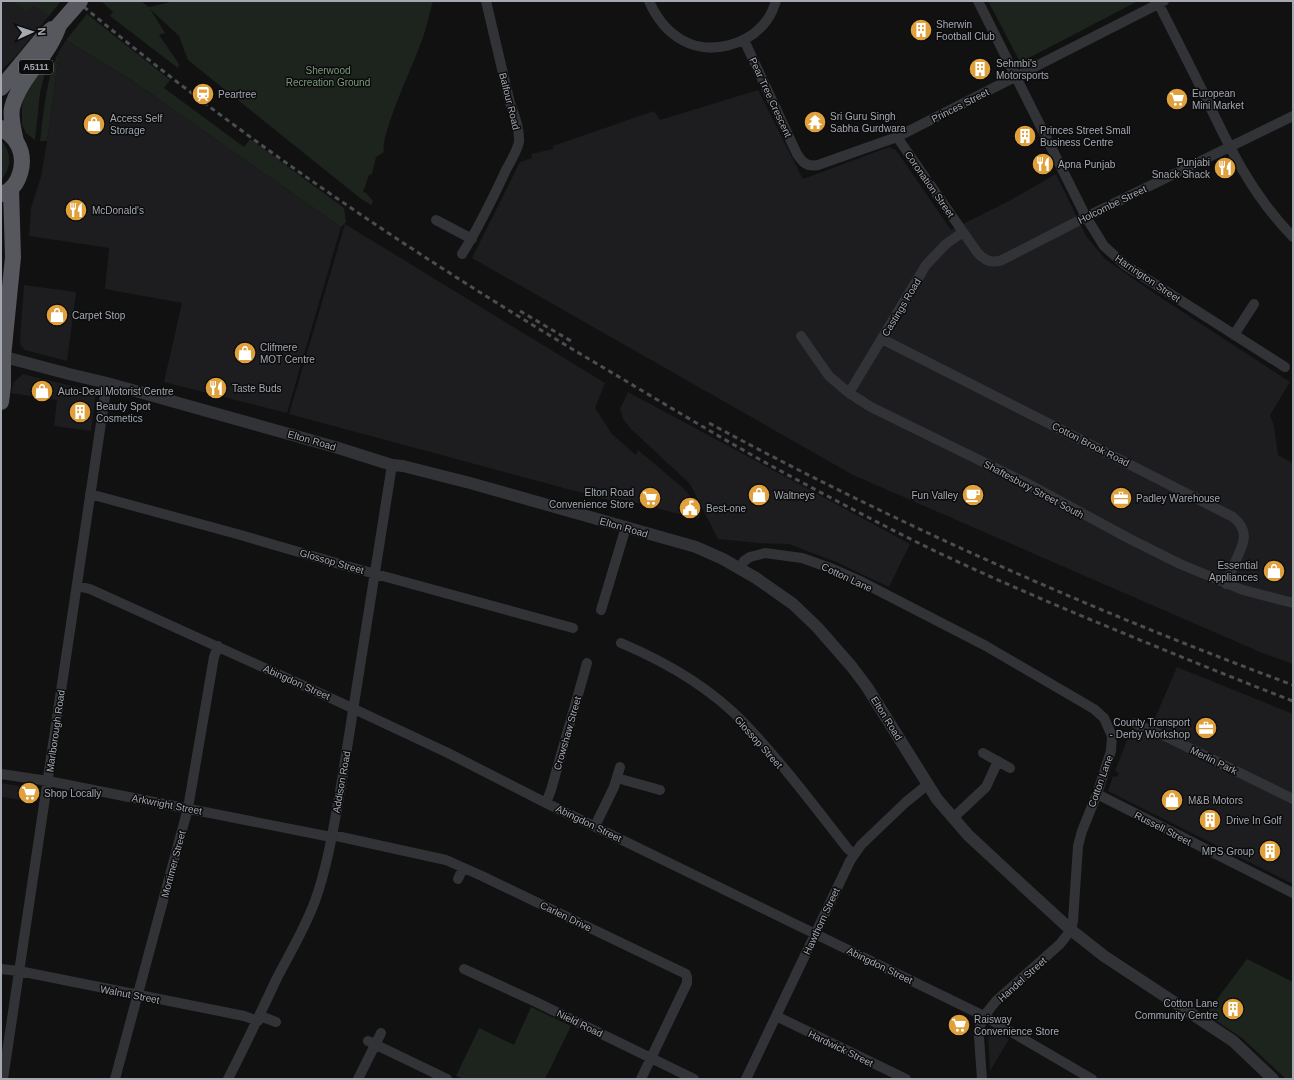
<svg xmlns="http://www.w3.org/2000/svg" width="1294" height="1080" viewBox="0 0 1294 1080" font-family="Helvetica,sans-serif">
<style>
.built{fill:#1d1d1f}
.green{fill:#1d241e}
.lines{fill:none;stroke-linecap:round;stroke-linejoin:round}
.minor{stroke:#323336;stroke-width:10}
.tertiary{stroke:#323336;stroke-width:12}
.trunk{stroke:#56585e;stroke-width:16}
.rail{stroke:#4b4d51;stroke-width:3;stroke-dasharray:5 4;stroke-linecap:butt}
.trunk-bridge{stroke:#56585e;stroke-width:16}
.labels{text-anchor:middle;stroke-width:3;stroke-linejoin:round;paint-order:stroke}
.shield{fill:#0c0c0d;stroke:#767980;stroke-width:1}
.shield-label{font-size:9px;font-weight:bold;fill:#a3a8b1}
.poi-label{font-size:10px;fill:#a3a8b1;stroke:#0c0c0d;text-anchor:start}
.park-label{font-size:10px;fill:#7c9b7c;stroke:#0c0c0d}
.street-label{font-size:10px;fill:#a3a8b1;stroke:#0c0c0d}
</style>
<rect width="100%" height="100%" fill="#111112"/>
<path class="built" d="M1,1H61L16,56L1,71Z
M66,40L130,79L341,227L287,413L164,382L182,303L105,289L109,248L29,236L31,208L41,177L47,141L59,51Z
M758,90L803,179L889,147L896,150L951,230L1009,201L1056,174L1086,236L1105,259L1160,297L1290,382L1270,415L1274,426L1278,455L1293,463V664L1260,652L853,475L472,258L520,162L532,158L531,154L553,149V146L654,111L660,120Z
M345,224L605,383L595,408L612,434L636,455L638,450L682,487L691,497L701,513L698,519L622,499L620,503L289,414Z
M24,285L76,292L67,361L25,350L21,346L20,339Z
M23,374L96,392L91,431L54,426L57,400L11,393L14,382Z
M628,392L910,544L889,587L836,562L789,544L758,543L718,539L690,484L631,429L623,419L620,409Z
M1177,667L1293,714V884L1108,791L1113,776L1117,777L1119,773L1115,771L1136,718L1152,725Z
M1,783L38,789L36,802L1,797Z
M969,1020V1028L952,1029L951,1022Z
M991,1030L1009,1039L990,1071L988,1033Z"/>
<path class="green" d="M12,1H61L49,16L34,6L26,11Z
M101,1H141L149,7L175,1H433C429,14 427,27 422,40C415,61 380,135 384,152L376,157L372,174L369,175L363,192L366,193L373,201L371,205L360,198L188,60L179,36L150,9L165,33L159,35L179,64L178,68L110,16L113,12Z
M988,1H1138L1023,61L1019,60Z
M87,14L170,80L164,88L244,147L250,139L344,208L346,222L341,227L130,79L66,40Z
M59,51L47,141H40C44,110 46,79 59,51Z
M52,53L45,72L40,93L35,140L26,133L22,125V109L23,98Z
M1,140C12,153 12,167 1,180Z
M1247,959L1293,982V1079H1286L1242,1038L1206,1014Z
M531,1007L571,1026L545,1079H464L456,1076L479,1028L514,1045Z"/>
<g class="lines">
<path class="minor" d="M649,1C656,17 666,31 682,40C710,56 749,45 767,20C771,15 774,7 776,1
M978,1L1086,217L1104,246L1125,265L1285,367
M1157,1C1173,32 1189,64 1205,96C1230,149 1252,195 1293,237
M744,40L797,154C803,163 807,167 818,165L897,137L1164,1
M897,137L977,252C984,260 991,264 1002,260L1086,217L1293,116
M436,220L472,239
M462,254C479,227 493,198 506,170C511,161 517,151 519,142C520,129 514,114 510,103L486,1
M1234,335L1254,304
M801,336L829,376L849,393L871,407L1032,486L1128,538L1180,564L1243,590L1293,603
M882,339L1233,517C1250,531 1244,543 1236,560C1233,568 1229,576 1226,584
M849,393L926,265L946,244L963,232
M90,494L237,534L350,567L573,628
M740,568L744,561L750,557L765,553L802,558L833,569L858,580L986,646L1094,709L1104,718L1112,736L1111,751L1097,794L1082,831L1078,846L1073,921L1071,930L1060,944L996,1001L984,1016L980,1026L979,1037L982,1079
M77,586L90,589L322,694L448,753L546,803L984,1016L1092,1079
M601,610L626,527
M621,643C666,662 711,688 745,724C782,763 815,807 848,849L854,854
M1134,723L1171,739L1293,799
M983,753L1010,768
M1,774L48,781L331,837
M617,778L660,790
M1097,794L1293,893
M546,803L551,790L587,663
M953,818L986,787L998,761
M595,826L614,787L620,767
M332,835L446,860L482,876L686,974L687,977V983L641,1079
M458,879L463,868
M1,969L19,971L244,1016L258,1021
M464,969L536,1002L694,1079
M260,1016L276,1022
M776,1016L906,1079
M368,1041L447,1079
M3,1079L107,383
M115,1079L188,808L214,657L218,646
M228,1079C245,1046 261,1012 277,978C290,953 305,928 315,901C328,865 334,824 341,786L392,465
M358,1079L381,1033
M746,1079L850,861L861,845L906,802L927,785"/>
<path class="tertiary" d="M1,356L69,374L107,383L335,447L392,465L403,466L470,483L696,547L723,559L756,578L793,604L817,627L852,667L867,687L937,799L968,835L1023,886L1071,930L1104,956L1233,1041L1273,1079"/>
<path class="trunk" d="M1,88L44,36L52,29
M1,128C7,132 13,136 17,143C27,160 21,187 2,194
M16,142C14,131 10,119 12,108C19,78 50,55 59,25
M1,402L3,386V357L13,257L11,189"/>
<path class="rail" d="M77,1C239,138 417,257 599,365C658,400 717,436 777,469C812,488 848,507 883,525C950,560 1020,590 1089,619C1157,647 1225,675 1293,701
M520,311L571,341
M709,423C896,524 1093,611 1293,685"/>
<path class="trunk-bridge" d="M59,25L80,1"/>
</g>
<defs>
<g id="building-disc" transform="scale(1.15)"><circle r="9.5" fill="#e0a03b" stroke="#0c0c0d"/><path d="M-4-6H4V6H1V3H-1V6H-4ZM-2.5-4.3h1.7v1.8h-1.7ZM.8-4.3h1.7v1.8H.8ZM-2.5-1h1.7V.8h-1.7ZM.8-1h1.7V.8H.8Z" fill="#fff"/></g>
<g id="station-disc" transform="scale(1.15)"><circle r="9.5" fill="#e0a03b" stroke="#0c0c0d"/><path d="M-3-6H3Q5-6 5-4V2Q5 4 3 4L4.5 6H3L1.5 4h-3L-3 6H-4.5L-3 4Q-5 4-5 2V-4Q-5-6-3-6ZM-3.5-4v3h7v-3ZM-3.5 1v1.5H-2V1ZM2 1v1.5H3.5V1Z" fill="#fff"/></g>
<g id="supermarket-disc" transform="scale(1.15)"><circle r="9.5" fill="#e0a03b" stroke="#0c0c0d"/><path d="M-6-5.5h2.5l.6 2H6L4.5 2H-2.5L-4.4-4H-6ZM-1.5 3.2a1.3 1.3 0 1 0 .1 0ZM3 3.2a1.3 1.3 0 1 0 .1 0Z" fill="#fff"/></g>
<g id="temple-disc" transform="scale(1.15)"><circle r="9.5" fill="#e0a03b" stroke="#0c0c0d"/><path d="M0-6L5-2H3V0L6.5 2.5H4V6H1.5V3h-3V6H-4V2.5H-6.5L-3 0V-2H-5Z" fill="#fff"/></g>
<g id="shop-disc" transform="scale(1.15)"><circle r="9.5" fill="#e0a03b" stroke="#0c0c0d"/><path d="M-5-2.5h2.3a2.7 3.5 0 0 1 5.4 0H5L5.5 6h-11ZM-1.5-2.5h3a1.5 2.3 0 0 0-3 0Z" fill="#fff"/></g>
<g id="restaurant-disc" transform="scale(1.15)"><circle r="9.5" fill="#e0a03b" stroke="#0c0c0d"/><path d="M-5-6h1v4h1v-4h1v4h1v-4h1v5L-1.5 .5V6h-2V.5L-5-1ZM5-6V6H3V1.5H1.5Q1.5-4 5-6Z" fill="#fff"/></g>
<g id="cafe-disc" transform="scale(1.15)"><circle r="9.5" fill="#e0a03b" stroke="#0c0c0d"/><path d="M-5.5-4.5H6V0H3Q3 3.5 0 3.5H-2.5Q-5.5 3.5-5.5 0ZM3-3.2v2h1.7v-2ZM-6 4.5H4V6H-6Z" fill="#fff"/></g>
<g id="office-disc" transform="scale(1.15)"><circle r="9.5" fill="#e0a03b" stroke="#0c0c0d"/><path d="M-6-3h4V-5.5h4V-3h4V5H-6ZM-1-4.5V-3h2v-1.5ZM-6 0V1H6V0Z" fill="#fff"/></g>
<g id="civic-disc" transform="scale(1.15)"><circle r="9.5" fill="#e0a03b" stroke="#0c0c0d"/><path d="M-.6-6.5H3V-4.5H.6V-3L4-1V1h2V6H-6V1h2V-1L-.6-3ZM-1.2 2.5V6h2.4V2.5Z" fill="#fff"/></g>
</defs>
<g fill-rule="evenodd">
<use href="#building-disc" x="921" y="30"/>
<use href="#building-disc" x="980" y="69"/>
<use href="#station-disc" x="203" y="94"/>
<use href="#supermarket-disc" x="1177" y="99"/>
<use href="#temple-disc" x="815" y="122"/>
<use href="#shop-disc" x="94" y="124"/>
<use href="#building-disc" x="1025" y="136"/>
<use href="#restaurant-disc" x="1043" y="164"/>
<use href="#restaurant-disc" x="1225" y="168"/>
<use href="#restaurant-disc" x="76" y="210"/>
<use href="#shop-disc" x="57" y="315"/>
<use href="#shop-disc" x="245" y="353"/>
<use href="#restaurant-disc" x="216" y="388"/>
<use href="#shop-disc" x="42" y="391"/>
<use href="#building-disc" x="80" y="412"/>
<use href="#shop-disc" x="759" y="495"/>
<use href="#cafe-disc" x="973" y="495"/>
<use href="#supermarket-disc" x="650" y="498"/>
<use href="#office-disc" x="1121" y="498"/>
<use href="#civic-disc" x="690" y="508"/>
<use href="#shop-disc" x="1274" y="571"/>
<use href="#office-disc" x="1206" y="728"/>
<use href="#supermarket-disc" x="29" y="793"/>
<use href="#shop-disc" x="1172" y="800"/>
<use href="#building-disc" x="1210" y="820"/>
<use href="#building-disc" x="1270" y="851"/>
<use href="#building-disc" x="1233" y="1009"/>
<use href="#supermarket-disc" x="959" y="1025"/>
</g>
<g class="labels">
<rect class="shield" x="19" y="60" width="34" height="14" rx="3"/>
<g class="shield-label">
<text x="36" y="70">A5111</text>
</g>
<g class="poi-label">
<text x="936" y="28">Sherwin<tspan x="936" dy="12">Football Club</tspan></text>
<text x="996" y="67">Sehmbi's<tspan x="996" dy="12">Motorsports</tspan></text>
<text x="1192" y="97">European<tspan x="1192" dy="12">Mini Market</tspan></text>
<text x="218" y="98">Peartree</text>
<text x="830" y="120">Sri Guru Singh<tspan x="830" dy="12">Sabha Gurdwara</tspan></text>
<text x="110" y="122">Access Self<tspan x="110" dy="12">Storage</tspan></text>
<text x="1040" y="134">Princes Street Small<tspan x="1040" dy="12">Business Centre</tspan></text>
<text x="1210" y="166" text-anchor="end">Punjabi<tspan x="1210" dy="12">Snack Shack</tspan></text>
<text x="1058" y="168">Apna Punjab</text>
<text x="92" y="214">McDonald's</text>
<text x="72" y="319">Carpet Stop</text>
<text x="260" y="351">Clifmere<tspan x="260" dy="12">MOT Centre</tspan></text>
<text x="232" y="392">Taste Buds</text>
<text x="58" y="395">Auto-Deal Motorist Centre</text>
<text x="96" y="410">Beauty Spot<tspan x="96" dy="12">Cosmetics</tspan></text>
<text x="634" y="496" text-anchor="end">Elton Road<tspan x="634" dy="12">Convenience Store</tspan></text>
<text x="774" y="499">Waltneys</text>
<text x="958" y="499" text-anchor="end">Fun Valley</text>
<text x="1136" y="502">Padley Warehouse</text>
<text x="706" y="512">Best-one</text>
<text x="1258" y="569" text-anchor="end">Essential<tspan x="1258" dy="12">Appliances</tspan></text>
<text x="1190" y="726" text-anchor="end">County Transport<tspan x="1190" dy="12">- Derby Workshop</tspan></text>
<text x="44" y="797">Shop Locally</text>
<text x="1188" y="804">M&amp;B Motors</text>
<text x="1226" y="824">Drive In Golf</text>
<text x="1254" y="855" text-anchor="end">MPS Group</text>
<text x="1218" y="1007" text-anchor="end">Cotton Lane<tspan x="1218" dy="12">Community Centre</tspan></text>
<text x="974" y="1023">Raisway<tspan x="974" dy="12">Convenience Store</tspan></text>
</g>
<g class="park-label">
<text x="328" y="74">Sherwood<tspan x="328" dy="12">Recreation Ground</tspan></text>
</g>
<g class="street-label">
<text transform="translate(771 97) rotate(65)" y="4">Pear Tree Crescent</text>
<text transform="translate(510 101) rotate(76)" y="4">Balfour Road</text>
<text transform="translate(960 105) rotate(-27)" y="4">Princes Street</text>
<text transform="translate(930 184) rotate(55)" y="4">Coronation Street</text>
<text transform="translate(1112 204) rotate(-26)" y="4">Holcombe Street</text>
<text transform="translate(1148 278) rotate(34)" y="4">Harrington Street</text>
<text transform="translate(901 307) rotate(-59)" y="4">Castings Road</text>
<text transform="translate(312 440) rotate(16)" y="4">Elton Road</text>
<text transform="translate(1091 444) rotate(27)" y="4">Cotton Brook Road</text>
<text transform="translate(1034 489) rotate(28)" y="4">Shaftesbury Street South</text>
<text transform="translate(624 527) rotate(16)" y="4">Elton Road</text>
<text transform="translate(332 561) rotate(16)" y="4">Glossop Street</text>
<text transform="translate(847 577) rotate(25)" y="4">Cotton Lane</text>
<text transform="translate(297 682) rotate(24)" y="4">Abingdon Street</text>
<text transform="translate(887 718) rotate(58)" y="4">Elton Road</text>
<text transform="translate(55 731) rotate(-82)" y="4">Marlborough Road</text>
<text transform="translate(567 733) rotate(-74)" y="4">Crowshaw Street</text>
<text transform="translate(759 742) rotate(48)" y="4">Glossop Street</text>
<text transform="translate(1214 760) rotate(26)" y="4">Merlin Park</text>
<text transform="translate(1100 781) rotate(-70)" y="4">Cotton Lane</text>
<text transform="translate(341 782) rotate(-80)" y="4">Addison Road</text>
<text transform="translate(167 804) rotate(11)" y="4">Arkwright Street</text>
<text transform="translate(589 823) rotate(26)" y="4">Abingdon Street</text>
<text transform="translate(1163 828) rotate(27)" y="4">Russell Street</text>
<text transform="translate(173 864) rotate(-75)" y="4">Mortimer Street</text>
<text transform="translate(566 916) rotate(26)" y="4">Carlen Drive</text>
<text transform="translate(821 921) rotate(-65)" y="4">Hawthorn Street</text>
<text transform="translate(880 965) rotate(26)" y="4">Abingdon Street</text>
<text transform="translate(1022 979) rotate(-42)" y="4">Handel Street</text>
<text transform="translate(130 994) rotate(11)" y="4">Walnut Street</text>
<text transform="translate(580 1023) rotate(26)" y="4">Nield Road</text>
<text transform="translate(841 1048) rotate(26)" y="4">Hardwick Street</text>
</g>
</g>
<rect width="1294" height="1080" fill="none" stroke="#a3a8b1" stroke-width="4"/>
<g transform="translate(32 32) rotate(87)" stroke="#0c0c0d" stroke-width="3" paint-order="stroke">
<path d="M0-3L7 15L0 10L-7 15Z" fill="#a3a8b1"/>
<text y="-6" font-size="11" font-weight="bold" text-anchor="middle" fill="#a3a8b1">N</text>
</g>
</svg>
